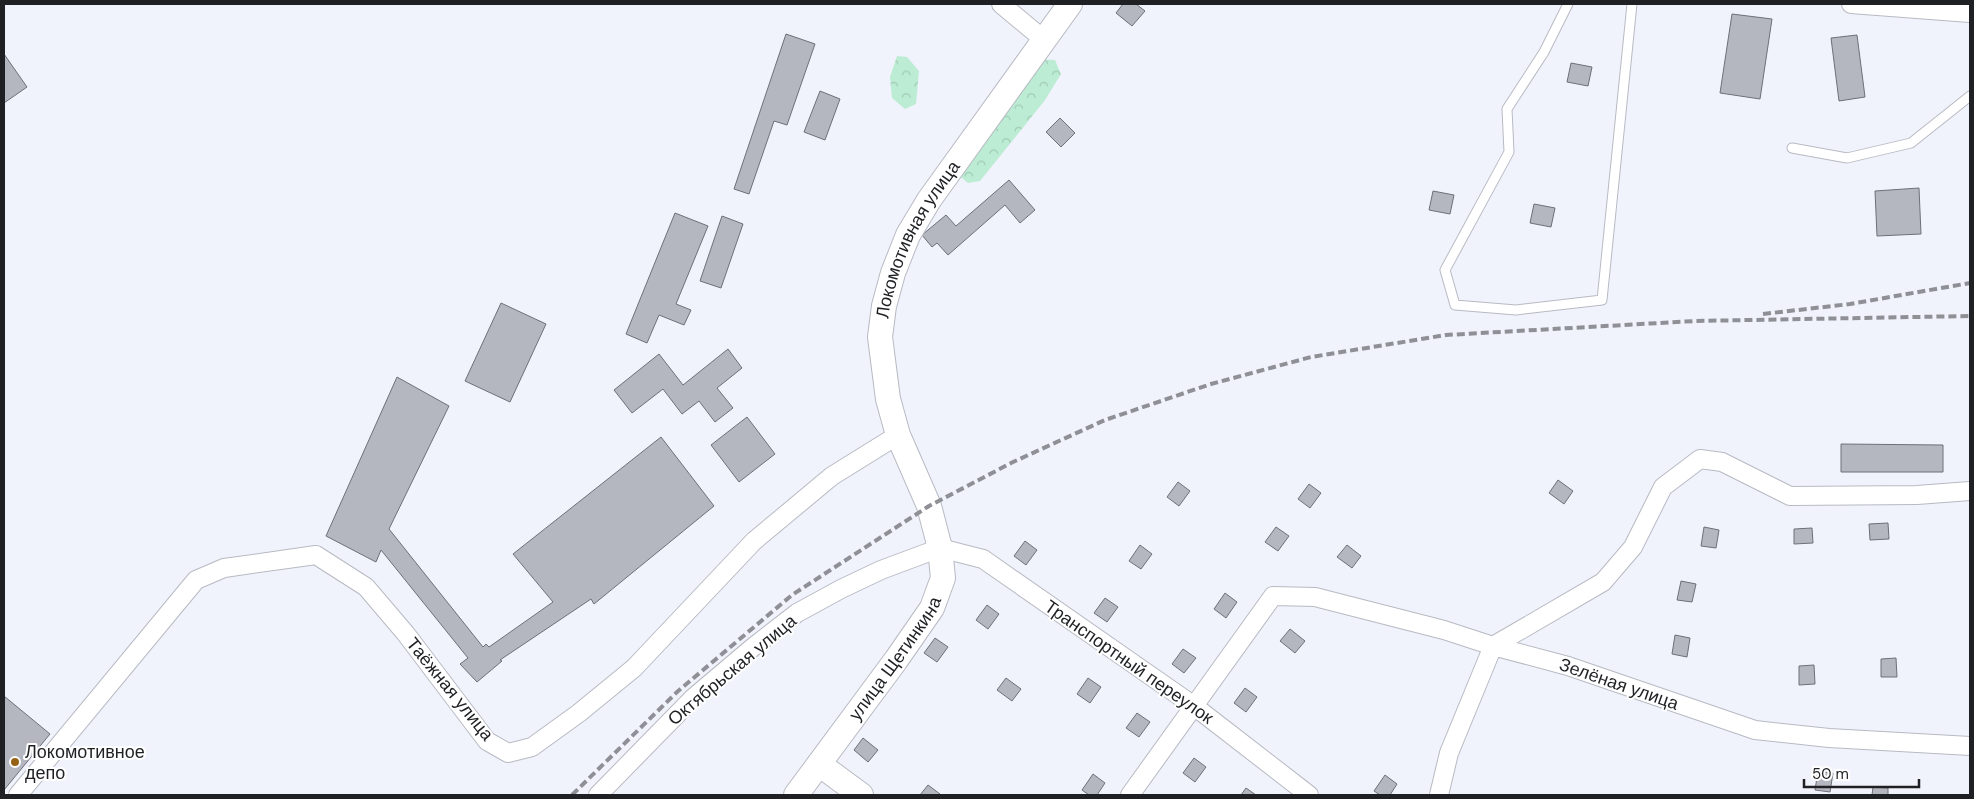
<svg xmlns="http://www.w3.org/2000/svg" width="1974" height="799" viewBox="0 0 1974 799" font-family="'DM Sans',sans-serif">
<style>
.forest{fill:url(#forest-crowns)}
.building{fill:#b5b7c0;stroke:#6e7078}
.lines{fill:none;stroke-linecap:round;stroke-linejoin:round}
.lane-casing{stroke:#b8bac3;stroke-width:11}
.street-casing{stroke:#b8bac3;stroke-width:20}
.secondary-casing{stroke:#b8bac3;stroke-width:26}
.lane{stroke:#fff;stroke-width:9}
.street{stroke:#fff;stroke-width:18}
.secondary{stroke:#fff;stroke-width:24}
.rail{stroke:#8e9096;stroke-width:4;stroke-dasharray:8 4;stroke-linecap:butt}
.poi-dot{fill:#966316;stroke:#fff;stroke-width:2}
.labels{text-anchor:middle;stroke-width:4;stroke-linejoin:round;paint-order:stroke}
.street-label{font-size:18px;fill:#1f2023;stroke:#fff}
.poi-label{font-size:18px;fill:#1f2023;stroke:#fff;text-anchor:start}
</style>
<defs>
<pattern id="forest-crowns" width="20" height="18" patternUnits="userSpaceOnUse" patternTransform="scale(1.25)"><rect width="20" height="18" fill="#bcecd3"/><path d="M2 6a3 3 0 1 1 6 0M12 15a3 3 0 1 1 6 0" fill="none" stroke="#a1cab5"/></pattern>
</defs>
<rect width="100%" height="100%" fill="#f0f3fc"/>
<path class="forest" d="M897,56L907,57L919,71L916,104L905,109L892,98L890,77Z
M1029,59L1055,60L1061,74L1045,100L980,181L968,183L951,169Z"/>
<path class="building" d="M1123,4H1136L1145,11L1132,26L1116,13Z
M1732,14L1772,19L1760,99L1720,93Z
M786,34L815,44L787,125L774,121L749,194L734,189Z
M1857,35L1865,97L1839,101L1831,38Z
M4,54L27,87L4,103Z
M1571,63L1592,67L1588,86L1567,82Z
M820,91L840,99L825,140L804,132Z
M1060,118L1075,133L1061,147L1046,132Z
M1009,180L1035,210L1020,223L1005,205L948,255L937,243L932,247L922,235L946,215L956,226Z
M1919,188L1921,234L1877,236L1875,191Z
M1433,191L1454,195L1450,214L1429,210Z
M1534,204L1555,208L1551,227L1530,223Z
M675,213L708,226L676,304L691,310L684,325L659,315L647,343L626,334Z
M722,216L743,224L721,288L700,281Z
M501,303L546,324L510,402L465,381Z
M728,349L742,368L717,388L733,408L715,422L699,401L682,414L663,389L632,413L614,390L659,354L683,385Z
M397,377L449,406L389,529L483,647L486,644L489,647L553,602L513,554L661,437L714,506L594,604L591,599L500,660L502,661L477,682L460,664L468,658L381,550L376,562L326,536Z
M747,417L775,454L739,482L711,445Z
M1841,444L1943,445V472H1841Z
M1558,480L1573,491L1564,504L1549,493Z
M1178,482L1190,491L1179,506L1167,497Z
M1309,484L1321,493L1310,508L1298,499Z
M1888,523L1889,539L1870,540L1869,524Z
M1276,527L1289,536L1278,551L1265,542Z
M1704,527L1719,530L1716,548L1701,546Z
M1812,528L1813,543L1794,544V529Z
M1025,541L1037,550L1026,565L1014,556Z
M1140,545L1152,554L1141,569L1129,561Z
M1347,545L1361,556L1352,568L1337,557Z
M1681,581L1696,584L1692,602L1677,600Z
M1225,593L1237,602L1226,618L1214,609Z
M1105,598L1118,607L1107,622L1094,613Z
M987,605L999,614L988,629L976,620Z
M1290,629L1305,641L1295,653L1280,641Z
M1675,635L1690,638L1687,657L1672,654Z
M935,638L948,647L937,662L924,653Z
M1183,649L1196,658L1184,673L1172,664Z
M1896,658L1897,677H1881V659Z
M1814,665L1815,684L1799,685V666Z
M1006,678L1021,689L1012,701L997,690Z
M1088,678L1101,687L1090,703L1077,694Z
M1245,688L1257,697L1246,712L1234,703Z
M4,696L50,734L4,790Z
M1137,713L1150,722L1139,737L1126,728Z
M863,738L878,750L868,762L854,750Z
M1194,758L1206,767L1195,782L1183,773Z
M1818,771L1833,773L1830,792L1815,790Z
M1093,774L1105,783L1097,795H1089L1082,790Z
M1385,775L1397,784L1390,795H1380L1374,791Z
M928,785L940,794L939,795H920Z
M1873,787L1888,788V795H1872Z
M1246,788L1256,795H1241Z"/>
<g class="lines">
<g class="lane-casing">
<path id="lane" d="M1568,4L1544,52L1507,109L1509,152L1445,270L1455,305L1516,310L1602,300L1632,4
M1792,148L1847,158L1911,143L1970,96"/>
</g>
<g class="street-casing">
<path id="street" d="M1001,4L1043,39
M1851,4L1970,13
M18,795L196,580L224,568L316,555L366,587L406,634L487,741L508,753L532,747L579,713L634,668L754,541L832,476L898,435
M598,795L693,698L752,648L797,613L841,589L881,570L940,548L983,559L1194,706L1309,795
M1130,795L1273,596L1315,597L1444,630L1493,646L1568,666L1755,730L1829,738L1970,746
M1439,795L1449,753L1493,646L1603,582L1633,547L1663,487L1700,459L1722,462L1790,496L1917,495L1970,491"/>
</g>
<g class="secondary-casing">
<g id="secondary">
<path d="M819,764L861,795"/>
<path id="s1" d="M796,795L896,660L932,608L943,578L940,548L929,506L898,435L888,399L880,337L884,306L893,273L908,235L929,200L1070,4"/>
</g>
</g>
<use href="#lane" class="lane"/>
<use href="#street" class="street"/>
<use href="#secondary" class="secondary"/>
<path class="rail" d="M1763,314L1850,304L1970,283
M572,795L677,692L792,595L929,506L1013,462L1105,420L1211,384L1311,357L1446,335L1695,321L1970,316"/>
</g>
<circle class="poi-dot" cx="15" cy="762" r="5"/>
<g class="labels">
<g class="street-label">
<text dy="6" stroke="none"><textPath href="#s1" startOffset="620">Локомотивная улица</textPath></text>
<text dy="6" stroke="none"><textPath href="#s1" startOffset="169">улица Щетинкина</textPath></text>
<text transform="translate(1129 662) rotate(35)" y="6">Транспортный переулок</text>
<text transform="translate(732 670) rotate(-40)" y="6">Октябрьская улица</text>
<text transform="translate(1619 684) rotate(19)" y="6">Зелёная улица</text>
<text transform="translate(450 689) rotate(51)" y="6">Таёжная улица</text>
</g>
<g class="poi-label">
<text x="25" y="758">Локомотивное<tspan x="25" dy="21">депо</tspan></text>
</g>
</g>
<rect width="1974" height="799" fill="none" stroke="#1f2023" stroke-width="10"/>
<path d="M1804 779v8h115v-8" fill="none" stroke="#1f2023" stroke-width="2.5"/>
<text x="1812" y="779" font-size="15" fill="#1f2023" stroke="#ffffff" stroke-width="4" paint-order="stroke">50 m</text>
</svg>
